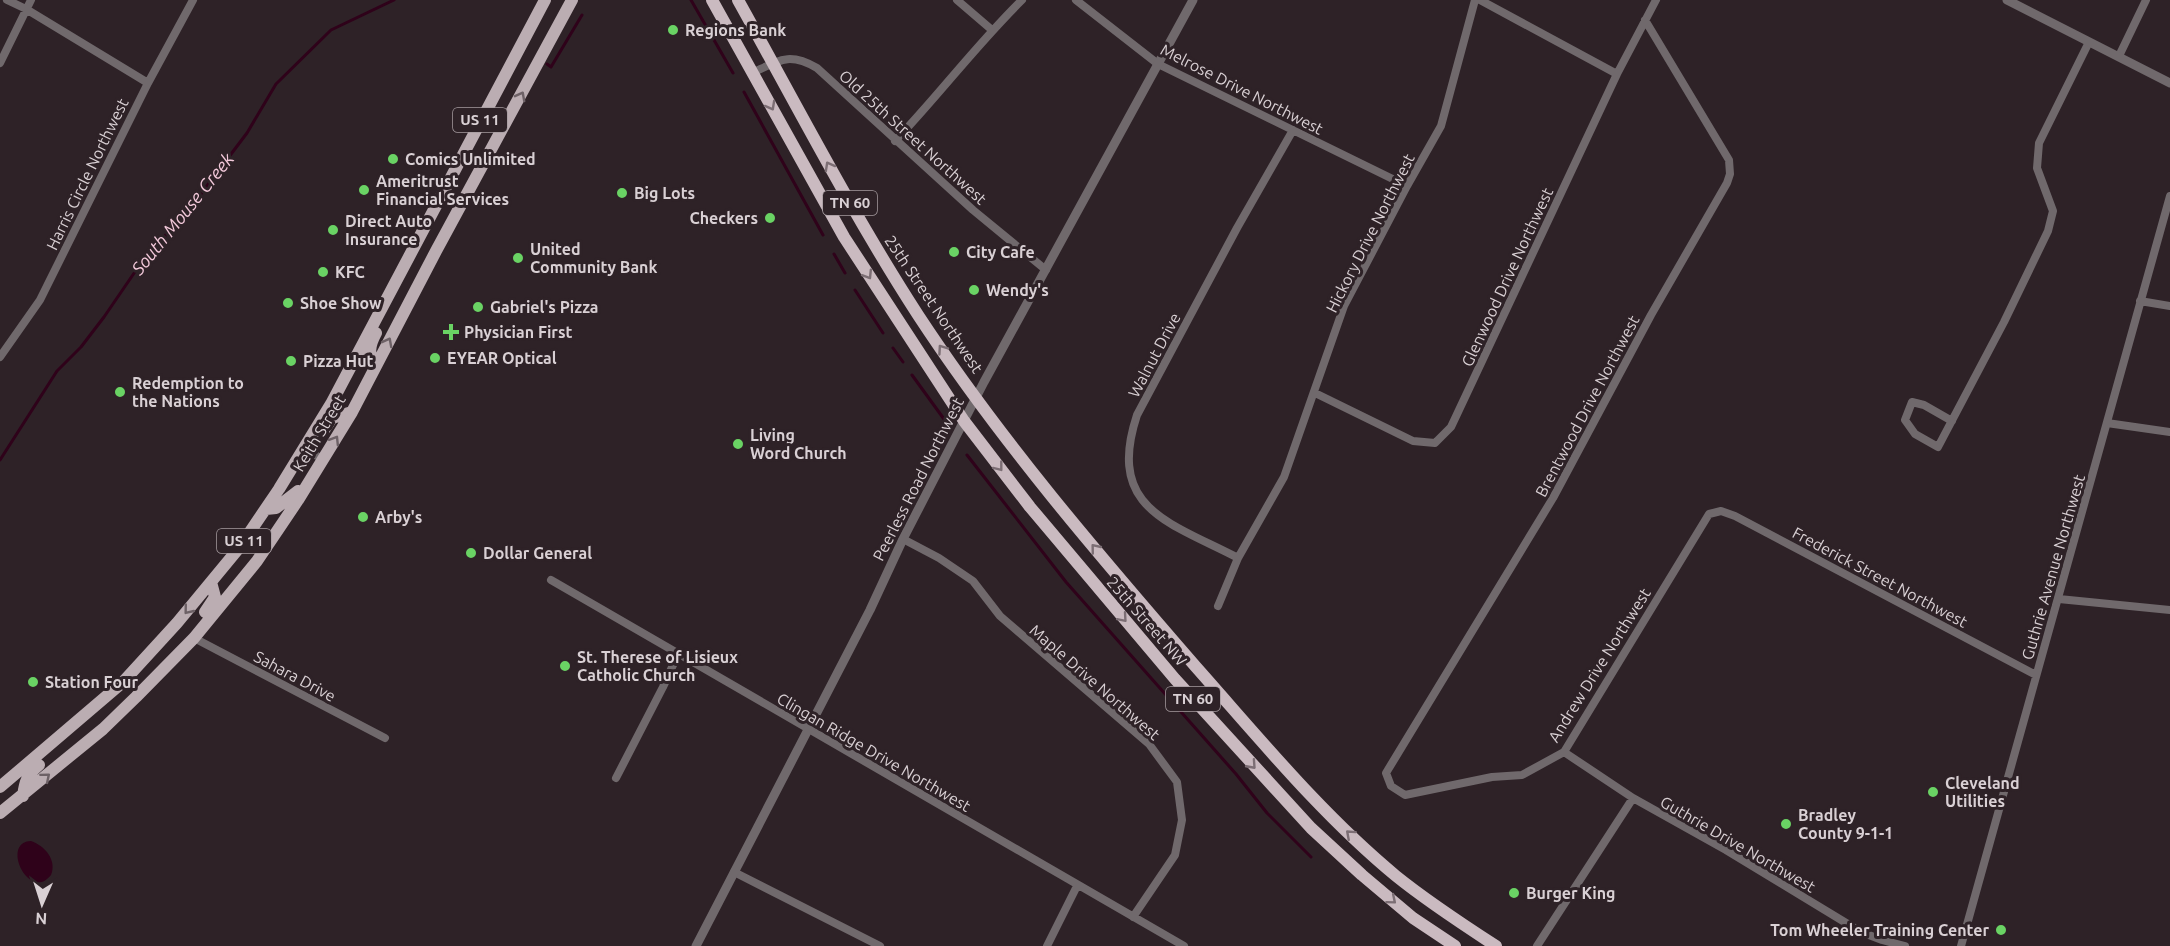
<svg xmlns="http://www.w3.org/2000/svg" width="2170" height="946" viewBox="0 0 2170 946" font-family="Ubuntu,sans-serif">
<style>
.water{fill:#2f021a}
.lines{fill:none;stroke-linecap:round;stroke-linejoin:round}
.stream{stroke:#2f021a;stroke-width:3}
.minor{stroke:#70696c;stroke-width:8}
.tertiary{stroke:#70696c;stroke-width:9}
.primary{stroke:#bbadb2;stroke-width:12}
.trunk{stroke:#cabac0;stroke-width:12}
.oneway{stroke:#6d6166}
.oneway2{stroke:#7c6e74}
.poi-dot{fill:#6ad364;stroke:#2e2227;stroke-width:2}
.labels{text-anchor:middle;stroke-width:6;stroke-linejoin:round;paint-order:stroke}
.shield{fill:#2e2227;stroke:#a69ca0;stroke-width:1.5}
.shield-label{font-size:15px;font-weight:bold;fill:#d9d0d4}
.poi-label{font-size:16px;font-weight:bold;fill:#d9d0d4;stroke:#2e2227;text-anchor:start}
.street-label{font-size:16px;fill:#d9d0d4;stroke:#2e2227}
.water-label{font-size:18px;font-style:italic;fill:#f4cadb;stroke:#2e2227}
</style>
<rect width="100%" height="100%" fill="#2e2227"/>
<path class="water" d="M31,841C45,846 57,860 51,875C29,903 0,842 31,841Z"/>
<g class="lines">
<path class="stream" d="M691,0L733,73
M547,64L551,67L582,15
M744,92L823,235
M834,254L845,273
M855,290L883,333
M893,348L903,362
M912,375L949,426
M967,455L1066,582L1236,774L1267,813L1311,857
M0,460L57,371L81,347L104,317L141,263L194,203L247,133L276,84L331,30L394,0"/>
<path class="minor" d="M7,0L26,9L148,83
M957,0L992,30
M1076,0L1158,64L1407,186
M1480,0L1617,74
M1645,20L1729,160L1730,174L1727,183L1651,315L1553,498L1386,773L1391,786L1405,795L1492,777L1522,775L1564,752L1709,514L1721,511L1735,516L2036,675
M2119,56L2146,0
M0,63L31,0
M752,73C780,60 789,52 817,68L973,210L1046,270
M895,141C939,95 977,44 1022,0
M2140,301L2170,306
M0,357L40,300L148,83L193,0
M1315,393L1413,441L1435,443L1451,427L1617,74L1656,0
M1952,421L1924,405L1912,402L1905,420L1915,434L1938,447L2004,322L2048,231L2053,211L2037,168L2039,143L2089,42
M2107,423L2170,432
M303,449L323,459
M903,539L939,558L973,581L1000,616L1149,744L1177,782L1182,820L1175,855L1133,917
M1238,558C1169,522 1106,509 1137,415L1237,228L1293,130
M551,580L1184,946
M2059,599L2170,610
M1218,606L1238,558L1284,477L1344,306L1407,186L1441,126L1475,0
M194,638L385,738
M1564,752L1633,798L1726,850L1861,932L1882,940L1905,946
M616,778L663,687L678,654
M734,872L880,946
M1047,946L1077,886
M1537,946L1633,798
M1961,946L2170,196"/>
<path class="tertiary" d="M2007,0L2170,83
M696,946L870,610L903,539L984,382L1193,0"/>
<path class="primary" d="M375,367C368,354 369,346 376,333
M324,430L332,418L352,412
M266,509L276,508L298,491
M205,612L215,597L211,582
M0,787L123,682L177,623L239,548L279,489L331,404L545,0
M23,796C25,781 27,775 39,765
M0,813L103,729L136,697L194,638L257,561L298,500L352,412L436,251L572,0"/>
<path class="trunk" d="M712,0L844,237L964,421L1030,507L1175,679L1311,828L1362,875L1413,918L1455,946
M738,0C797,106 852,213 918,315C1000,440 1098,554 1196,667C1260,739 1321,814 1396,876C1427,901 1462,924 1496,946"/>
</g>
<defs><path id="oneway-chevron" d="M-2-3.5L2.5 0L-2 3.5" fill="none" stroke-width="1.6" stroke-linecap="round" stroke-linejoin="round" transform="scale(1.5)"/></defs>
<g class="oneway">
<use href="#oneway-chevron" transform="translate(521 96) rotate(-62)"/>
<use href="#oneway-chevron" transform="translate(388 342) rotate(-62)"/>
<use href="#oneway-chevron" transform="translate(335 440) rotate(-58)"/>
<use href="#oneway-chevron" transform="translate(188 610) rotate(129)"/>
<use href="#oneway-chevron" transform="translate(46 777) rotate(-40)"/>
</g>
<g class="oneway2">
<use href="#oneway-chevron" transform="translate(771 106) rotate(61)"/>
<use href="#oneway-chevron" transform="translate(829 166) rotate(-119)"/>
<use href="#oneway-chevron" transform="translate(868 275) rotate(58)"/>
<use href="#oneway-chevron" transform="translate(942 349) rotate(-125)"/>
<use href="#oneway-chevron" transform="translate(999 467) rotate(52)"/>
<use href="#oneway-chevron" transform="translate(1095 548) rotate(-129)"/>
<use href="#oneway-chevron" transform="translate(1123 618) rotate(49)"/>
<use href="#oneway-chevron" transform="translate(1252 765) rotate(48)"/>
<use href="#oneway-chevron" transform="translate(1350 834) rotate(-138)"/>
<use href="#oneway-chevron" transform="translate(1392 900) rotate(40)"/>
</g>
<g class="poi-dot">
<circle cx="673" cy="30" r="6"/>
<circle cx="393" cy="159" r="6"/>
<circle cx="364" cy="190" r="6"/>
<circle cx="622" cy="193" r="6"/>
<circle cx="770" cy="218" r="6"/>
<circle cx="333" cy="230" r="6"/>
<circle cx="954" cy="252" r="6"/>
<circle cx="518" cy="258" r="6"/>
<circle cx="323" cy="272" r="6"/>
<circle cx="974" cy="290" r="6"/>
<circle cx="288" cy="303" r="6"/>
<circle cx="478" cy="307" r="6"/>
<path d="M448 323h6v6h6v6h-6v6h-6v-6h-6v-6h6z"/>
<circle cx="435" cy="358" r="6"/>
<circle cx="291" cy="361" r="6"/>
<circle cx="120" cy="392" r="6"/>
<circle cx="738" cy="444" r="6"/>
<circle cx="363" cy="517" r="6"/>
<circle cx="471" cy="553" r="6"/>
<circle cx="565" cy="666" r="6"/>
<circle cx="33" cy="682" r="6"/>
<circle cx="1933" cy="792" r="6"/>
<circle cx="1786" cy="824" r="6"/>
<circle cx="1514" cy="893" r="6"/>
<circle cx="2001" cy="930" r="6"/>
</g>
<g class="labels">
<g class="shield">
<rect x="453" y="108" width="54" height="24" rx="4.5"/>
<rect x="823" y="191" width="54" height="24" rx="4.5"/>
<rect x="217" y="529" width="54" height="24" rx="4.5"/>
<rect x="1166" y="687" width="54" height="24" rx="4.5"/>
</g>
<g class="shield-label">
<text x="480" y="125">US 11</text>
<text x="850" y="208">TN 60</text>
<text x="244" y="546">US 11</text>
<text x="1193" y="704">TN 60</text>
</g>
<g class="poi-label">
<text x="685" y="36">Regions Bank</text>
<text x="405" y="165">Comics Unlimited</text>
<text x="376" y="187">Ameritrust<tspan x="376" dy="18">Financial Services</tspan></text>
<text x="634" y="199">Big Lots</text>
<text x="758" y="224" text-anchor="end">Checkers</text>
<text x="345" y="227">Direct Auto<tspan x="345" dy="18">Insurance</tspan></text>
<text x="530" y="255">United<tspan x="530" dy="18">Community Bank</tspan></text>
<text x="966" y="258">City Cafe</text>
<text x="335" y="278">KFC</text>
<text x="986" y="296">Wendy's</text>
<text x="300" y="309">Shoe Show</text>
<text x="490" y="313">Gabriel's Pizza</text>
<text x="464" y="338">Physician First</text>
<text x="447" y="364">EYEAR Optical</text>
<text x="303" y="367">Pizza Hut</text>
<text x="132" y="389">Redemption to<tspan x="132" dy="18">the Nations</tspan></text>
<text x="750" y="441">Living<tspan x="750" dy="18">Word Church</tspan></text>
<text x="375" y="523">Arby's</text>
<text x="483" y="559">Dollar General</text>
<text x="577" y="663">St. Therese of Lisieux<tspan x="577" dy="18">Catholic Church</tspan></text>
<text x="45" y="688">Station Four</text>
<text x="1945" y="789">Cleveland<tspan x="1945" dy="18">Utilities</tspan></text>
<text x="1798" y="821">Bradley<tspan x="1798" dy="18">County 9-1-1</tspan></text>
<text x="1526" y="899">Burger King</text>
<text x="1989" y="936" text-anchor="end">Tom Wheeler Training Center</text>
</g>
<g class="street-label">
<text transform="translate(1242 89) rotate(27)" y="6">Melrose Drive Northwest</text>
<text transform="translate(913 137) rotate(42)" y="6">Old 25th Street Northwest</text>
<text transform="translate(87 174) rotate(-64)" y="6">Harris Circle Northwest</text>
<text transform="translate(1370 233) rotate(-63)" y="6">Hickory Drive Northwest</text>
<text transform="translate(1507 277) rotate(-65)" y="6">Glenwood Drive Northwest</text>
<text transform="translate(934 304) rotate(56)" y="6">25th Street Northwest</text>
<text transform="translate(1154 355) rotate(-62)" y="6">Walnut Drive</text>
<text transform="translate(1587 406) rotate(-62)" y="6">Brentwood Drive Northwest</text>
<text transform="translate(319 433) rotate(-59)" y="6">Keith Street</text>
<text transform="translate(918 479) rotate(-63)" y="6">Peerless Road Northwest</text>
<text transform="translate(2053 567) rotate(-74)" y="6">Guthrie Avenue Northwest</text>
<text transform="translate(1880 577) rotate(28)" y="6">Frederick Street Northwest</text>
<text transform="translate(1147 621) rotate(49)" y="6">25th Street NW</text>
<text transform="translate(1599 665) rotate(-58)" y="6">Andrew Drive Northwest</text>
<text transform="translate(295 676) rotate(28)" y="6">Sahara Drive</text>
<text transform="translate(1095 682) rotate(41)" y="6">Maple Drive Northwest</text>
<text transform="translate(874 752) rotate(30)" y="6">Clingan Ridge Drive Northwest</text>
<text transform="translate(1738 844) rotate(30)" y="6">Guthrie Drive Northwest</text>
</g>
<g class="water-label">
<text transform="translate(183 214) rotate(-51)" y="6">South Mouse Creek</text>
</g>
</g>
<g transform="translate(42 904) rotate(183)" stroke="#2e2227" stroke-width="4.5" paint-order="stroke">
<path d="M0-4.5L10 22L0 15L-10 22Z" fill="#d9d0d4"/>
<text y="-9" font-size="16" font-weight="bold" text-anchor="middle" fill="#d9d0d4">N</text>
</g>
</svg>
